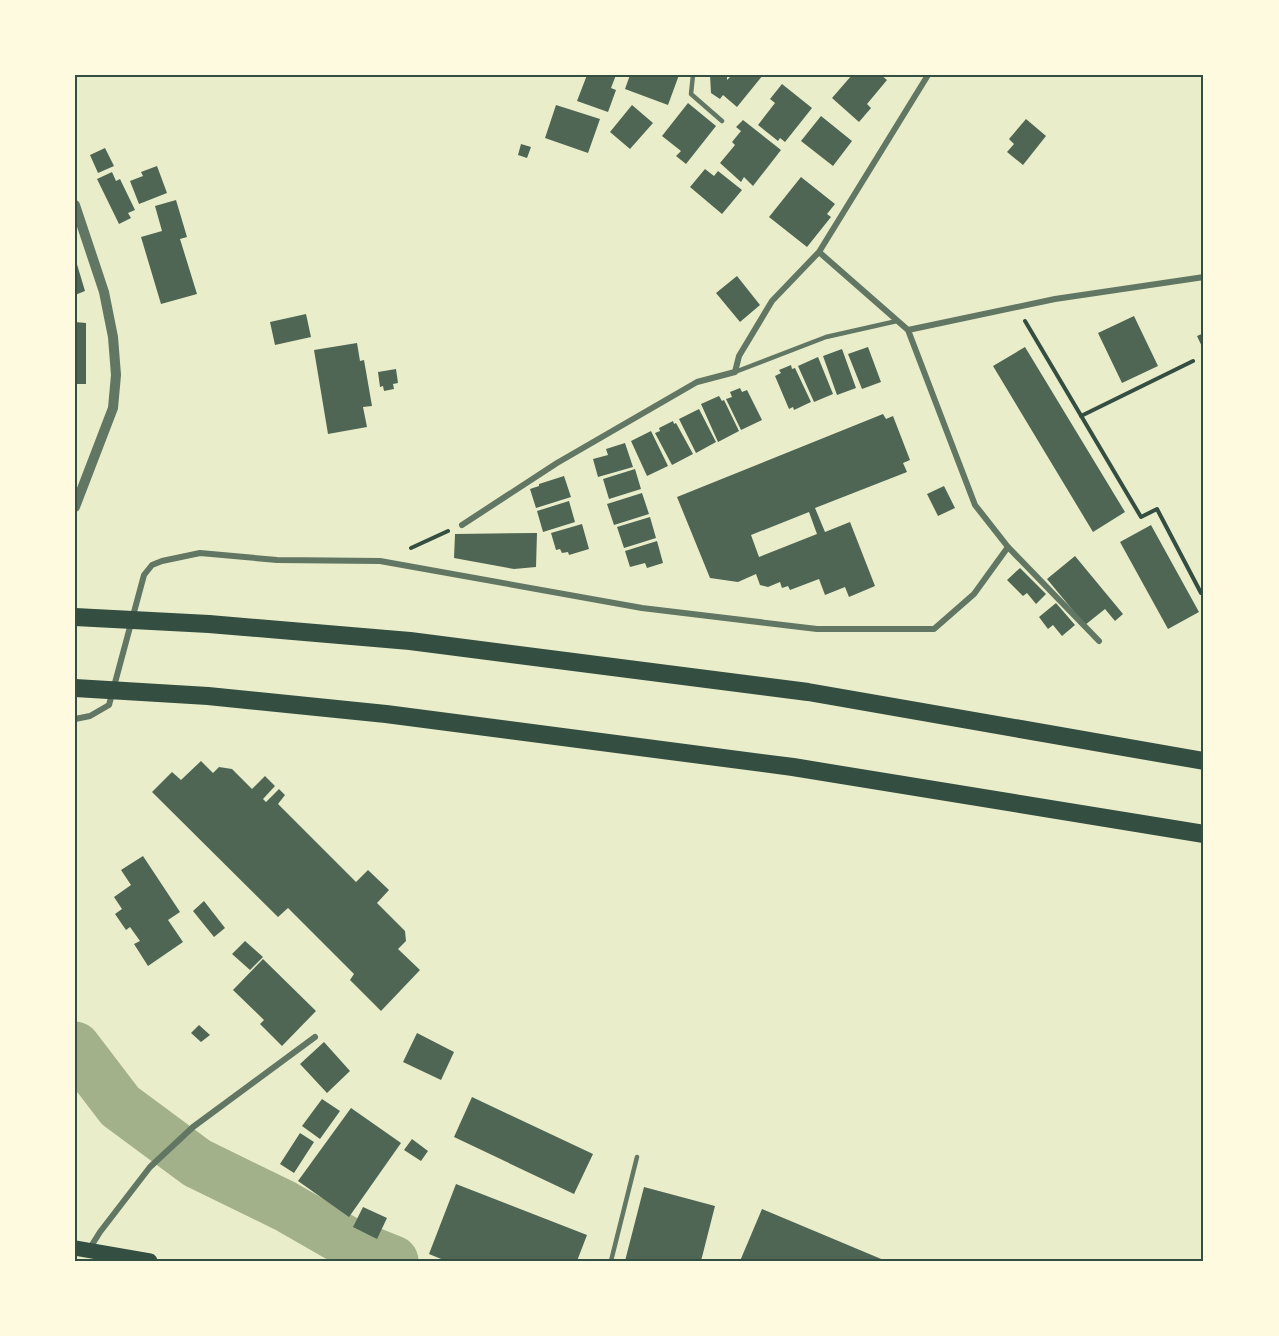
<svg xmlns="http://www.w3.org/2000/svg" width="1279" height="1336" viewBox="0 0 1279 1336" font-family="'Playfair Display',serif">
<style>
.lines{fill:none;stroke-linecap:round;stroke-linejoin:round}
.river{stroke:#a3b18a;stroke-width:51}
.building{fill:#4f6655;fill-rule:evenodd}
.path{stroke:#344e41;stroke-width:4}
.service{stroke:#617663;stroke-width:4.5}
.minor{stroke:#617663;stroke-width:6}
.tertiary{stroke:#617663;stroke-width:10}
.primary{stroke:#344e41;stroke-width:15}
.motorway{stroke:#344e41;stroke-width:18}
.neatline{fill:none;stroke:#344e41;stroke-width:2}
</style>
<rect width="100%" height="100%" fill="#e9edc9"/>
<g class="lines">
<path class="river" d="M75,1047L120,1106L197,1163L285,1206L353,1245L393,1261"/>
</g>
<path class="building" d="M587,75H616L611,88L616,90L608,112L577,101Z
M630,75H679L668,105L625,89Z
M710,75H727V80L732,75H763L737,107L723,95L720,99L711,93Z
M852,75H881L887,80L867,104L871,108L859,122L832,98Z
M782,84L812,108L785,142L780,138L778,141L758,125L775,103L770,99Z
M688,103L716,126L686,164L676,156L681,151L662,136Z
M556,105L600,119L588,153L545,138Z
M632,105L653,123L630,149L610,132Z
M821,116L852,141L833,166L801,141Z
M1026,119L1046,136L1023,165L1007,152L1014,144L1009,139Z
M743,120L781,150L753,186L744,177L741,182L720,163L735,145L732,142L741,131L736,127Z
M521,144L531,147L527,158L518,155Z
M105,148L114,166L98,173L90,155Z
M157,166L167,193L139,204L130,181L143,176L141,172Z
M705,169L714,176L718,171L742,190L722,214L690,187Z
M112,172L116,181L120,179L135,210L128,213L131,218L119,224L97,179Z
M801,177L835,204L827,214L831,217L807,247L769,217Z
M176,200L187,237L180,239L197,294L161,304L141,237L162,231L155,206Z
M76,261L85,291L75,295V262Z
M737,276L760,305L740,322L716,293Z
M306,314L311,337L275,345L270,322Z
M1134,316L1158,366L1122,383L1098,333Z
M75,322L86,323V384H75Z
M1204,333V351L1197,336Z
M357,343L360,361L364,360L372,406L363,407L367,427L328,434L314,350Z
M868,347L881,382L862,389L848,354Z
M1025,347L1125,512L1093,532L993,366Z
M842,349L856,388L837,395L823,356Z
M818,357L833,394L814,402L798,366Z
M791,365L792,369L795,368L811,402L794,410L793,407L789,409L775,376L781,373L779,370Z
M396,369L398,383L393,384L394,389L384,391L383,386L380,387L378,372Z
M740,388L742,392L747,390L762,420L741,430L726,399L732,397L730,392Z
M719,396L722,401L724,400L739,431L718,442L701,404Z
M699,409L716,442L696,453L679,419Z
M883,414L886,419L893,416L910,460L903,463L907,472L815,508L825,532L850,522L875,586L849,597L845,587L825,595L819,579L790,590L788,586L782,588L780,582L768,587L760,585L756,574L738,582L710,578L677,497ZM809,512L817,534L759,557L751,535Z
M673,421L674,424L676,423L693,454L672,465L655,433L660,431L659,428Z
M651,431L668,466L647,476L631,441Z
M625,443L633,467L598,477L593,459L608,455L606,449Z
M635,469L641,489L609,499L603,479Z
M564,476L571,497L536,508L530,489L539,486V484Z
M944,486L955,508L938,516L927,494Z
M642,493L649,514L614,525L607,504Z
M569,501L575,522L543,532L537,511Z
M650,517L656,538L624,548L617,527Z
M582,524L589,549L569,555L568,552L562,553L560,549L556,550L551,533Z
M1151,525L1199,612L1168,629L1120,542Z
M537,533L536,567L514,569L454,558L455,534Z
M657,541L663,563L647,568L645,563L630,567L625,551Z
M1075,556L1123,614L1115,621L1105,609L1085,625L1047,579Z
M1020,568L1046,594L1036,604L1027,593L1023,596L1007,580Z
M1056,603L1075,625L1062,636L1053,625L1048,629L1039,617Z
M201,761L213,773L219,767L232,769L252,789L265,776L275,786L263,799L266,802L279,789L285,795L278,804L356,882L368,870L389,890L377,903L405,931L406,941L398,949L420,970L381,1011L350,980L354,974L288,908L278,917L152,792L172,772L181,780Z
M143,856L180,912L168,920L183,942L148,966L134,944L140,941L130,927L126,930L115,914L122,909L114,897L131,885L121,870Z
M204,901L225,928L214,937L193,911Z
M245,941L263,957L250,970L232,954Z
M263,959L316,1011L282,1046L260,1024L264,1020L233,990Z
M199,1025L210,1035L201,1042L191,1033Z
M417,1033L454,1052L441,1080L403,1062Z
M324,1042L350,1071L327,1093L300,1064Z
M472,1097L593,1154L574,1194L454,1137Z
M322,1099L340,1111L320,1139L302,1126Z
M351,1108L401,1143L349,1217L298,1181Z
M300,1133L314,1142L294,1173L280,1164Z
M412,1139L428,1151L421,1161L404,1150Z
M456,1184L587,1235L577,1261H446L429,1254Z
M644,1187L715,1206L701,1261H625Z
M363,1207L387,1218L377,1239L353,1227Z
M762,1209L886,1261H740Z"/>
<g class="lines">
<path class="path" d="M1025,321L1141,517L1157,509L1201,593L1204,591
M1081,416L1193,361
M411,548L448,531"/>
<path class="service" d="M693,75L691,94L722,121
M735,372L826,337L897,321
M611,1261L637,1157"/>
<path class="minor" d="M819,252L908,330L975,505L1008,547L1099,641
M908,330L1055,299L1204,277
M462,525L557,463L697,382L735,372L739,356L772,301L819,252L928,75
M75,719L90,716L109,705L144,575L152,565L162,561L200,553L277,560L380,561L642,608L817,629H934L974,594L1008,547
M90,1248L100,1232L150,1167L193,1127L315,1037"/>
<path class="tertiary" d="M75,205L104,292L113,337L116,375L113,408L75,507"/>
<path class="primary" d="M75,1248L150,1261"/>
<path class="motorway" d="M75,617L209,624L410,641L808,692L1204,761
M75,688L208,696L386,714L793,767L1204,834"/>
</g>
<rect width="1279" height="1336" fill="none" stroke="#fefae0" stroke-width="153"/>
<rect x="76" y="76" width="1126" height="1184" class="neatline"/>
</svg>
